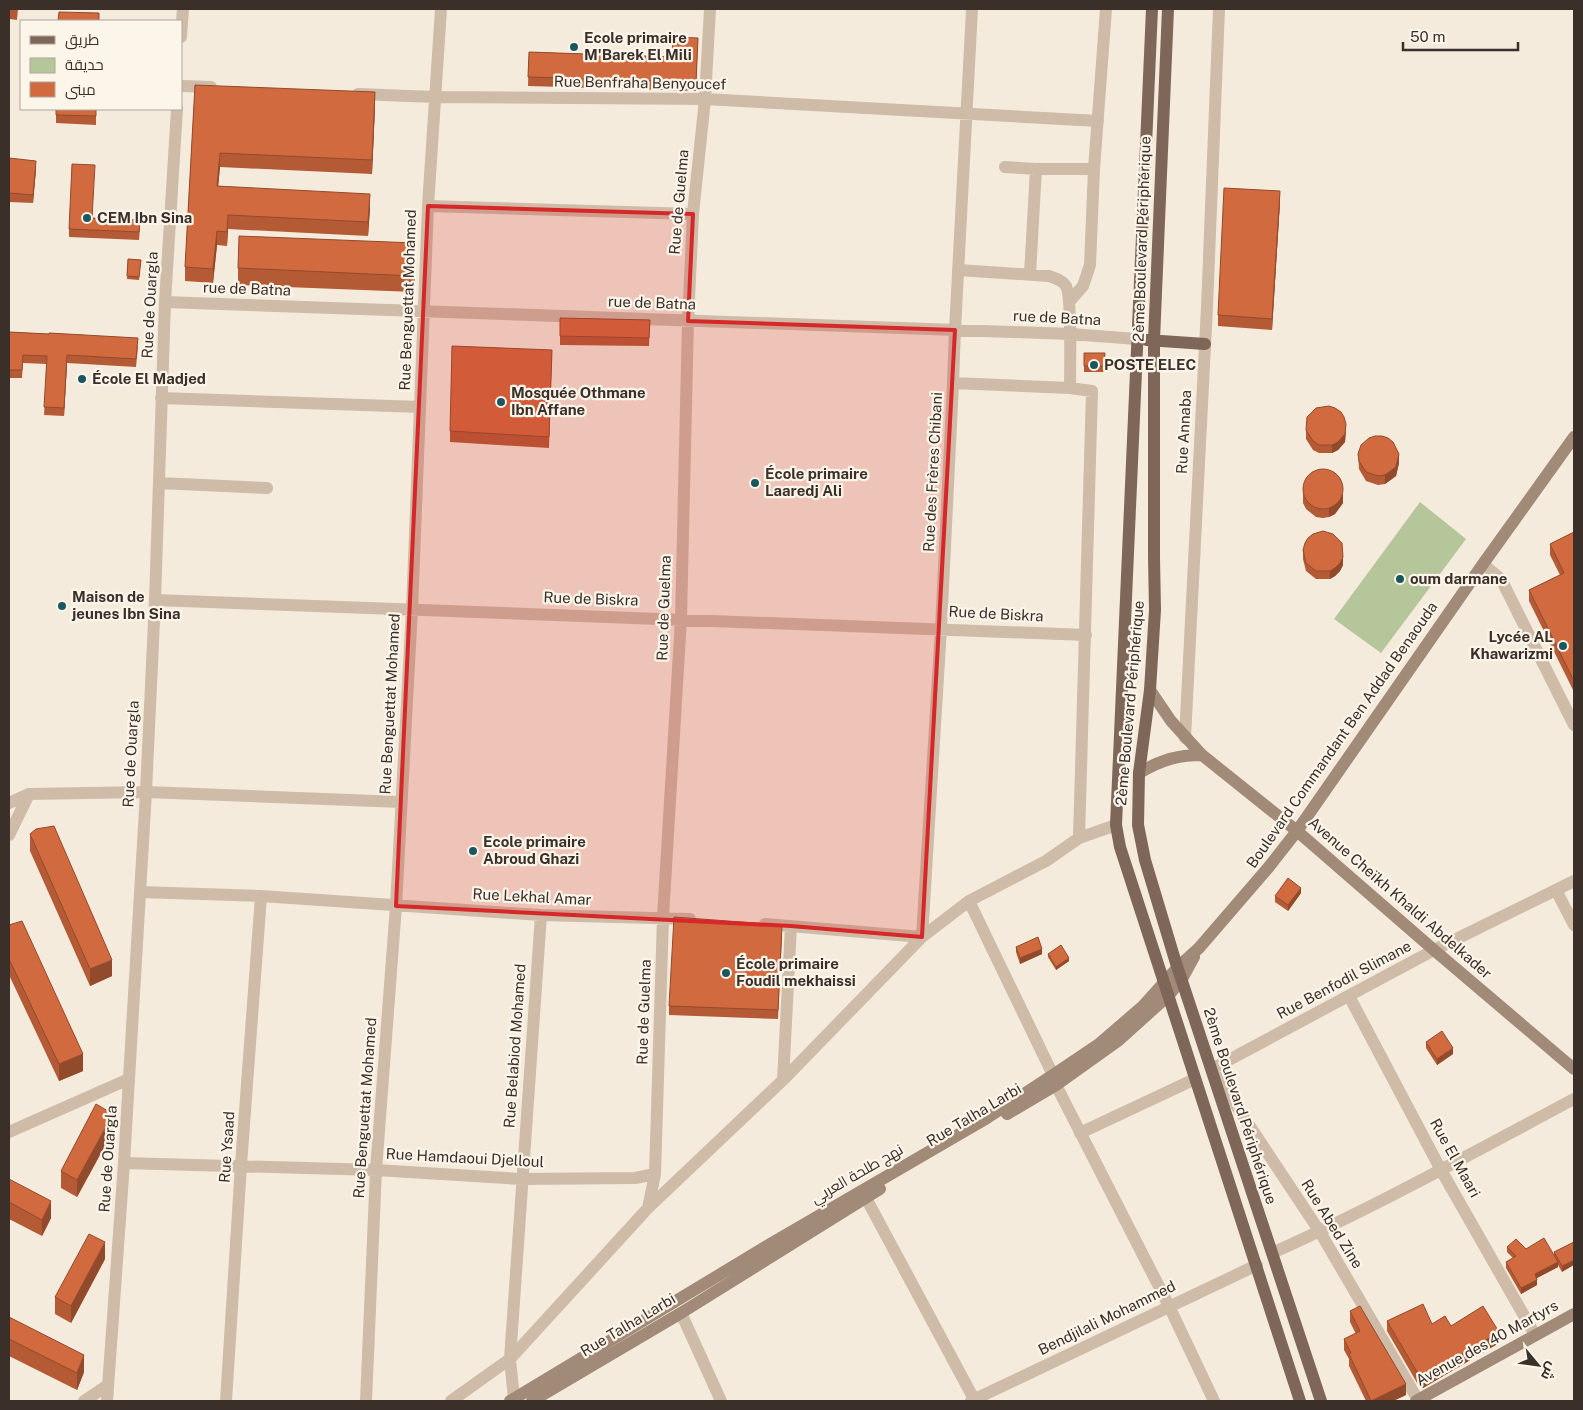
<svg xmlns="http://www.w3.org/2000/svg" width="1583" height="1410" viewBox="0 0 1583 1410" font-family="'Public Sans',Cairo,sans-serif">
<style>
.green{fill:#b5c69b}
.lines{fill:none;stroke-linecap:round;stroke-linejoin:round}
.street{stroke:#cebba8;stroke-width:12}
.secondary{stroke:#a28a78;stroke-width:12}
.primary{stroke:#7e6758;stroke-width:12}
.wall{fill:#b45b36}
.shaded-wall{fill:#924a2c}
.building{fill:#d16a3f;stroke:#924a2c}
.marked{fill:#d62828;fill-opacity:0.2;stroke:#d62828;stroke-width:4;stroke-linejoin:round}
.poi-dot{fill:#1a5860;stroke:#fcf5ea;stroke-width:2}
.labels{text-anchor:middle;stroke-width:4.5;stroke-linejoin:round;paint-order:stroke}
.poi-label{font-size:15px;font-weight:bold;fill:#3a2f29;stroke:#fcf5ea;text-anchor:start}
.street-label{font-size:15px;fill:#3a2f29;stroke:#fcf5ea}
</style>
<rect width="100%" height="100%" fill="#f5ebdd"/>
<path class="green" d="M1420,502L1466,539L1381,653L1334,619Z"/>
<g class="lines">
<path class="street" d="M181,37L183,9
M181,86L211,87
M358,94L435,97L705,99L1098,121
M1005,167L1036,169H1094
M428,206L693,214
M958,270L1049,276C1055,278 1062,280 1066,286C1072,297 1070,370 1070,388
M1030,274L1036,169
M165,302L1070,334L1137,339
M1069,302L1083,286L1090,265L1094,169L1106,9
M953,383L1070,388L1092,391L1079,838
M161,398L420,407
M159,483L267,488
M1483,564L1501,579L1574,725
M155,600L1086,635
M1185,738L1207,307L1219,9
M9,803L29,794L146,792L401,802
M9,835L29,794
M1556,890L1574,925
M140,892L261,896L541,915L690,919
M969,901L1053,1075L1056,1085L1169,1306L1214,1401
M765,924L922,937L941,628L953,383L955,330L972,9
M1349,996L1441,1170L1535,1335
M783,1080L791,926
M9,1132L129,1079
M1080,1133L1195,1079
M124,1163L376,1170L521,1179L635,1178L655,1174
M866,1198L975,1401
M648,1208L655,1174L663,917L681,619L688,321L693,214L705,99L710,9
M1272,1253C1375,1207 1474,1152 1574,1099
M681,1313L721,1401
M1418,1400L1320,1232L1212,1069L1434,950L1574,881
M84,1401L108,1385
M107,1401L124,1163L146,792L155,600L165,302L177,109
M226,1401L241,1165L261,896
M366,1401L376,1170L396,906L412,609L428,206L441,9
M451,1401L510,1359L648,1208L783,1080L922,937L969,901L1046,861L1079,838L1116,825
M516,1401L514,1399L510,1359L541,915
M971,1401L1257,1265"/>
<path class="secondary" d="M1150,690L1171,721L1202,755L1297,831L1434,950L1574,1069
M1139,773C1161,760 1177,755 1202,755
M1007,1114L1056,1085L1119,1040L1169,995L1182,979L1194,957
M510,1401L767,1246L987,1118L1053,1075L1099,1044L1143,1006L1178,967L1199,948L1268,868L1297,831L1483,564L1574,437
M532,1401L681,1313L880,1189
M1416,1401L1574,1314"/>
<path class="primary" d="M1152,9L1116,825L1120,847L1300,1401
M1168,9L1154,340V557L1155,610L1150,690L1139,773L1138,825L1145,860L1175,960L1321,1401
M1147,340L1205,344"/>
</g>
<path class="wall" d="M9,9H18L17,20L9,19Z
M698,38L696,91L528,86L529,52L672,57Z
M195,85L375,106L372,174L220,167L218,186L370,208L368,236L228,229L227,246L217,245L213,283L185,281V267Z
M56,109H96V125L56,123Z
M9,158L36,169L33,203L9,202Z
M1280,202L1272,330L1218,326V315Z
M93,218L140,228L139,240L69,237V229Z
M128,259L141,260L139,280L127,279Z
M415,260L414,292L238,285V268Z
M560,318L650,320L649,346L560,345Z
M9,332L49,334L138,346L136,367L67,363L64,416L44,415L47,364L23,363L22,378H9Z
M552,350L549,448L450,442V431Z
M1084,353H1105L1104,372H1084Z
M1306,430L1346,432L1345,442L1338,450L1332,453H1319L1313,450L1306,439Z
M1358,454L1399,463L1396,476L1385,484L1378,485L1366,481L1359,469Z
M1303,494L1343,503L1335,514L1329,517L1323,518L1316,517L1306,509L1303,503Z
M1574,532V692L1529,601V590L1560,575L1550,555V544Z
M1303,550L1343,565L1340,571L1335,576L1330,579H1316L1306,571L1303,559Z
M30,834L112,976L90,986L30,851Z
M1301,893L1288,911L1275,902V896Z
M9,925L83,1071L59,1081L9,975Z
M782,934L778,1019L669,1015V1006Z
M1016,947L1042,954L1020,964L1016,952Z
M1048,954L1069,961L1056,970L1048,957Z
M1426,1042L1453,1054L1437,1065L1426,1048Z
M113,1131L77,1197L61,1188V1171Z
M9,1179L51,1218L42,1236L9,1219Z
M1574,1242L1562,1272L1558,1265V1267L1537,1278V1285L1521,1294L1506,1268V1262L1513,1258L1507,1252V1247L1526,1249L1554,1256V1252Z
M105,1259L71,1323L55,1314V1297Z
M1350,1311L1406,1395L1393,1401H1366L1349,1366V1359L1344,1350V1339L1356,1334L1350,1322Z
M9,1317L84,1372L77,1390L9,1356Z
M1387,1321L1432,1324L1451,1326L1499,1343L1423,1388L1422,1387L1420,1388L1387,1331Z"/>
<path class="shaded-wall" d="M375,92V106L372,174V160Z
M220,153V167L217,200V186Z
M36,161V169L33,203V195Z
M1280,191V202L1272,330V319Z
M370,194V208L368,236V222Z
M228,215V229L227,246V232Z
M217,231V245L213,283V269Z
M415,243V260L414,292V276Z
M67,355V363L64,416V408Z
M1346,424L1345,442L1338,450L1332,453V445Z
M1399,454V463L1396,476L1385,484V475Z
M1343,494V503L1335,514L1329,517V508Z
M1343,557V565L1340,571L1335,576L1330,579V571Z
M1301,888V893L1288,911V905Z
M1042,949V954L1020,964V958Z
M1069,958V961L1056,970V967Z
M112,960V976L90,986V969Z
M1453,1048V1054L1437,1065V1059Z
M83,1054V1071L59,1081V1064Z
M113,1114V1131L77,1197V1180Z
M51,1201V1218L42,1236V1220Z
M105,1242V1259L71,1323V1306Z
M1574,1260V1265L1562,1272V1266Z
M1558,1262V1267L1535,1279V1274Z
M1537,1280V1285L1521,1294V1288Z
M1499,1332V1343L1423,1388V1378Z
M84,1355V1372L77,1390V1373Z
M1422,1376V1387L1420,1388V1377Z
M1406,1384V1395L1393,1401H1371Z"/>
<path class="building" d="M59,12L99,13V21H58Z
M673,37L698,38L696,82L528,77L529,52L672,57Z
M195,85L375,92L372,160L220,153L217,186L370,194L368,222L228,215L227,232L217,231L213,269L185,267Z
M56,109H96V116L56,115Z
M9,158L36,161L33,195L9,193Z
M72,164L95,165L92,218L140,220L139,232L69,229Z
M1224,188L1280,191L1272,319L1218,315Z
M239,236L415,243L414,276L238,268Z
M128,259L141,260L139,277L127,276Z
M560,318L650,320L649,338L560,336Z
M9,332L49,334V333L138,338L136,359L67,355L64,408L44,407L47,356L23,355L22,370H9Z
M452,346L552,350L549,437L450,431Z
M1084,353H1105L1104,366H1084Z
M1329,406L1335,408L1341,412L1344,417L1346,424L1345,434L1338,442L1332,445H1319L1313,441L1306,430L1307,417L1316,408Z
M1375,436H1382L1388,438L1393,442L1399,454L1396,467L1385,475L1378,476L1366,472L1359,461L1358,454L1361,445L1369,438Z
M1303 489a20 20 0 1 1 40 0a20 20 0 1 1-40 0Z
M1323,531L1333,534L1342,543L1343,557L1340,563L1335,568L1330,571H1316L1306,563L1303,550L1305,543L1308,538L1313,534Z
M1574,532V681L1529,590L1564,573L1550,544Z
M54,826L112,960L90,969L30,834L36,829Z
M1288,878L1301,888L1288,905L1275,896Z
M674,917L782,925L778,1010L669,1006Z
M22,921L83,1054L59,1064L9,959V925Z
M1038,937L1042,949L1020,958L1016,947Z
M1061,945L1069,958L1056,967L1048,954Z
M1442,1031L1453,1048L1437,1059L1426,1042Z
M96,1104L113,1114L77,1180L61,1171Z
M9,1179L51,1201L42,1220L9,1202Z
M89,1234L105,1242L71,1306L55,1297Z
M1544,1238L1558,1262L1535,1274L1537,1280L1521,1288L1506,1262L1516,1256L1507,1247L1516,1239L1526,1249Z
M1574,1242V1260L1562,1266L1554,1252Z
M1423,1304L1432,1324L1445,1316L1451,1326L1483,1306L1499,1332L1423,1378L1422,1376L1420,1377L1387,1321Z
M1360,1306L1406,1384L1371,1401L1349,1354L1351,1353L1344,1339L1360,1331L1350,1311Z
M9,1317L84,1355L77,1373L9,1339Z"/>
<path class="marked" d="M428,206L693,214L688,321L955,330L922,937L791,926L396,906Z"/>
<g class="poi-dot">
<circle cx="574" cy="47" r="5"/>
<circle cx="87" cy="218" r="5"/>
<circle cx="1094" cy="365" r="5"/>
<circle cx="82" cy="379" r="5"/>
<circle cx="501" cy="402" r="5"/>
<circle cx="755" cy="483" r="5"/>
<circle cx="1400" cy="579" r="5"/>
<circle cx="62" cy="606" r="5"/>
<circle cx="1563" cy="646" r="5"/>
<circle cx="473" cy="851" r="5"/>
<circle cx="726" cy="973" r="5"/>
</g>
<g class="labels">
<g class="poi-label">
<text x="584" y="43">Ecole primaire<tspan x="584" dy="17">M'Barek El Mili</tspan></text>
<text x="97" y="223">CEM Ibn Sina</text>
<text x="1104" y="370">POSTE ELEC</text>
<text x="92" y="384">École El Madjed</text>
<text x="511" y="398">Mosquée Othmane<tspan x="511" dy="17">Ibn Affane</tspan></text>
<text x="765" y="479">École primaire<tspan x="765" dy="17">Laaredj Ali</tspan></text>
<text x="1410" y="584">oum darmane</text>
<text x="72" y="602">Maison de<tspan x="72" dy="17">jeunes Ibn Sina</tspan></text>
<text x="1553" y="642" text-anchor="end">Lycée AL<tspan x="1553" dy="17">Khawarizmi</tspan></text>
<text x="483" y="847">Ecole primaire<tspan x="483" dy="17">Abroud Ghazi</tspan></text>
<text x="736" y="969">École primaire<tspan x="736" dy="17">Foudil mekhaissi</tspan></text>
</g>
<g class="street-label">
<text transform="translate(640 83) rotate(1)" y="5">Rue Benfraha Benyoucef</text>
<text transform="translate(679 202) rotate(-85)" y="5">Rue de Guelma</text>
<text transform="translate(1142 239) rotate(-88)" y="5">2ème Boulevard Périphérique</text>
<text transform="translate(247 289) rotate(2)" y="5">rue de Batna</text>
<text transform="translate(408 300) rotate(-88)" y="5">Rue Benguettat Mohamed</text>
<text transform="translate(652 303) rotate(2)" y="5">rue de Batna</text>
<text transform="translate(150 305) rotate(-87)" y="5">Rue de Ouargla</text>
<text transform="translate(1057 318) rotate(3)" y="5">rue de Batna</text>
<text transform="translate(1184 432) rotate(-87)" y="5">Rue Annaba</text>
<text transform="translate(933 472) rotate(-87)" y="5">Rue des Frères Chibani</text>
<text transform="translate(591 599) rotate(2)" y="5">Rue de Biskra</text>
<text transform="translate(664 608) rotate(-88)" y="5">Rue de Guelma</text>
<text transform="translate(996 614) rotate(3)" y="5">Rue de Biskra</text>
<text transform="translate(1130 703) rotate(-85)" y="5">2ème Boulevard Périphérique</text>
<text transform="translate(390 704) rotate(-87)" y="5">Rue Benguettat Mohamed</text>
<text transform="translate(1342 735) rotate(-55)" y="5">Boulevard Commandant Ben Addad Benaouda</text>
<text transform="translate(131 754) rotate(-87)" y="5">Rue de Ouargla</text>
<text transform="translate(532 897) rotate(3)" y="5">Rue Lekhal Amar</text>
<text transform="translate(1400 898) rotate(41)" y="5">Avenue Cheïkh Khaldi Abdelkader</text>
<text transform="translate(1344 980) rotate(-28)" y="5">Rue Benfodil Slimane</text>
<text transform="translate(644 1012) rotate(-88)" y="5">Rue de Guelma</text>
<text transform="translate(515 1046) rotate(-86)" y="5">Rue Belabiod Mohamed</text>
<text transform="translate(1240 1106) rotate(72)" y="5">2ème Boulevard Périphérique</text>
<text transform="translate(365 1108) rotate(-86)" y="5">Rue Benguettat Mohamed</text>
<text transform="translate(974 1115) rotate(-31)" y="5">Rue Talha Larbi</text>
<text transform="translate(227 1147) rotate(-86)" y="5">Rue Ysaad</text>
<text transform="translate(465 1158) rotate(3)" y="5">Rue Hamdaoui Djelloul</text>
<text transform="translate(1455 1158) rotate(61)" y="5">Rue El Maari</text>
<text transform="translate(108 1159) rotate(-86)" y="5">Rue de Ouargla</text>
<text transform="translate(857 1174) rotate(-30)" y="5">نهج طلحة العربي</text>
<text transform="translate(1332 1224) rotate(58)" y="5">Rue Abed Zine</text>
<text transform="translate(1107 1318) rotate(-26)" y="5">Bendjilali Mohammed</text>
<text transform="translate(628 1325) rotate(-31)" y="5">Rue Talha Larbi</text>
<text transform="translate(1487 1343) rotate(-29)" y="5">Avenue des 40 Martyrs</text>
</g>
</g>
<rect width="1583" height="1410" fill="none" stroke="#3a2f29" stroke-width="20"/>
<rect x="20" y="20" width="162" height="90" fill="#fcf5ea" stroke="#aea69d"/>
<rect x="30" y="36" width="25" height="8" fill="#7e6758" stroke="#aea69d"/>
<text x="65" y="45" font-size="15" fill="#3a2f29">طريق</text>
<rect x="30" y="58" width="25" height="15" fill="#b5c69b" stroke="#aea69d"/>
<text x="65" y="70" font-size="15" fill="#3a2f29">حديقة</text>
<rect x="30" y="82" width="25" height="15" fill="#d16a3f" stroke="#aea69d"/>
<text x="65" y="95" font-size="15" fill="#3a2f29">مبنى</text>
<g transform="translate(1538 1365) rotate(119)" stroke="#fcf5ea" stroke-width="4" paint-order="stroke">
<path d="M0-4L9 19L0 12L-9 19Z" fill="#3a2f29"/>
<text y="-8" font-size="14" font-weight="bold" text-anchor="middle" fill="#3a2f29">ش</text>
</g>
<path d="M1403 42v8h115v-8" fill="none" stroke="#3a2f29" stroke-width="2.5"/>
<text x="1410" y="42" font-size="15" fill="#3a2f29" stroke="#fcf5ea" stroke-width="4" paint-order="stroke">50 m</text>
</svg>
